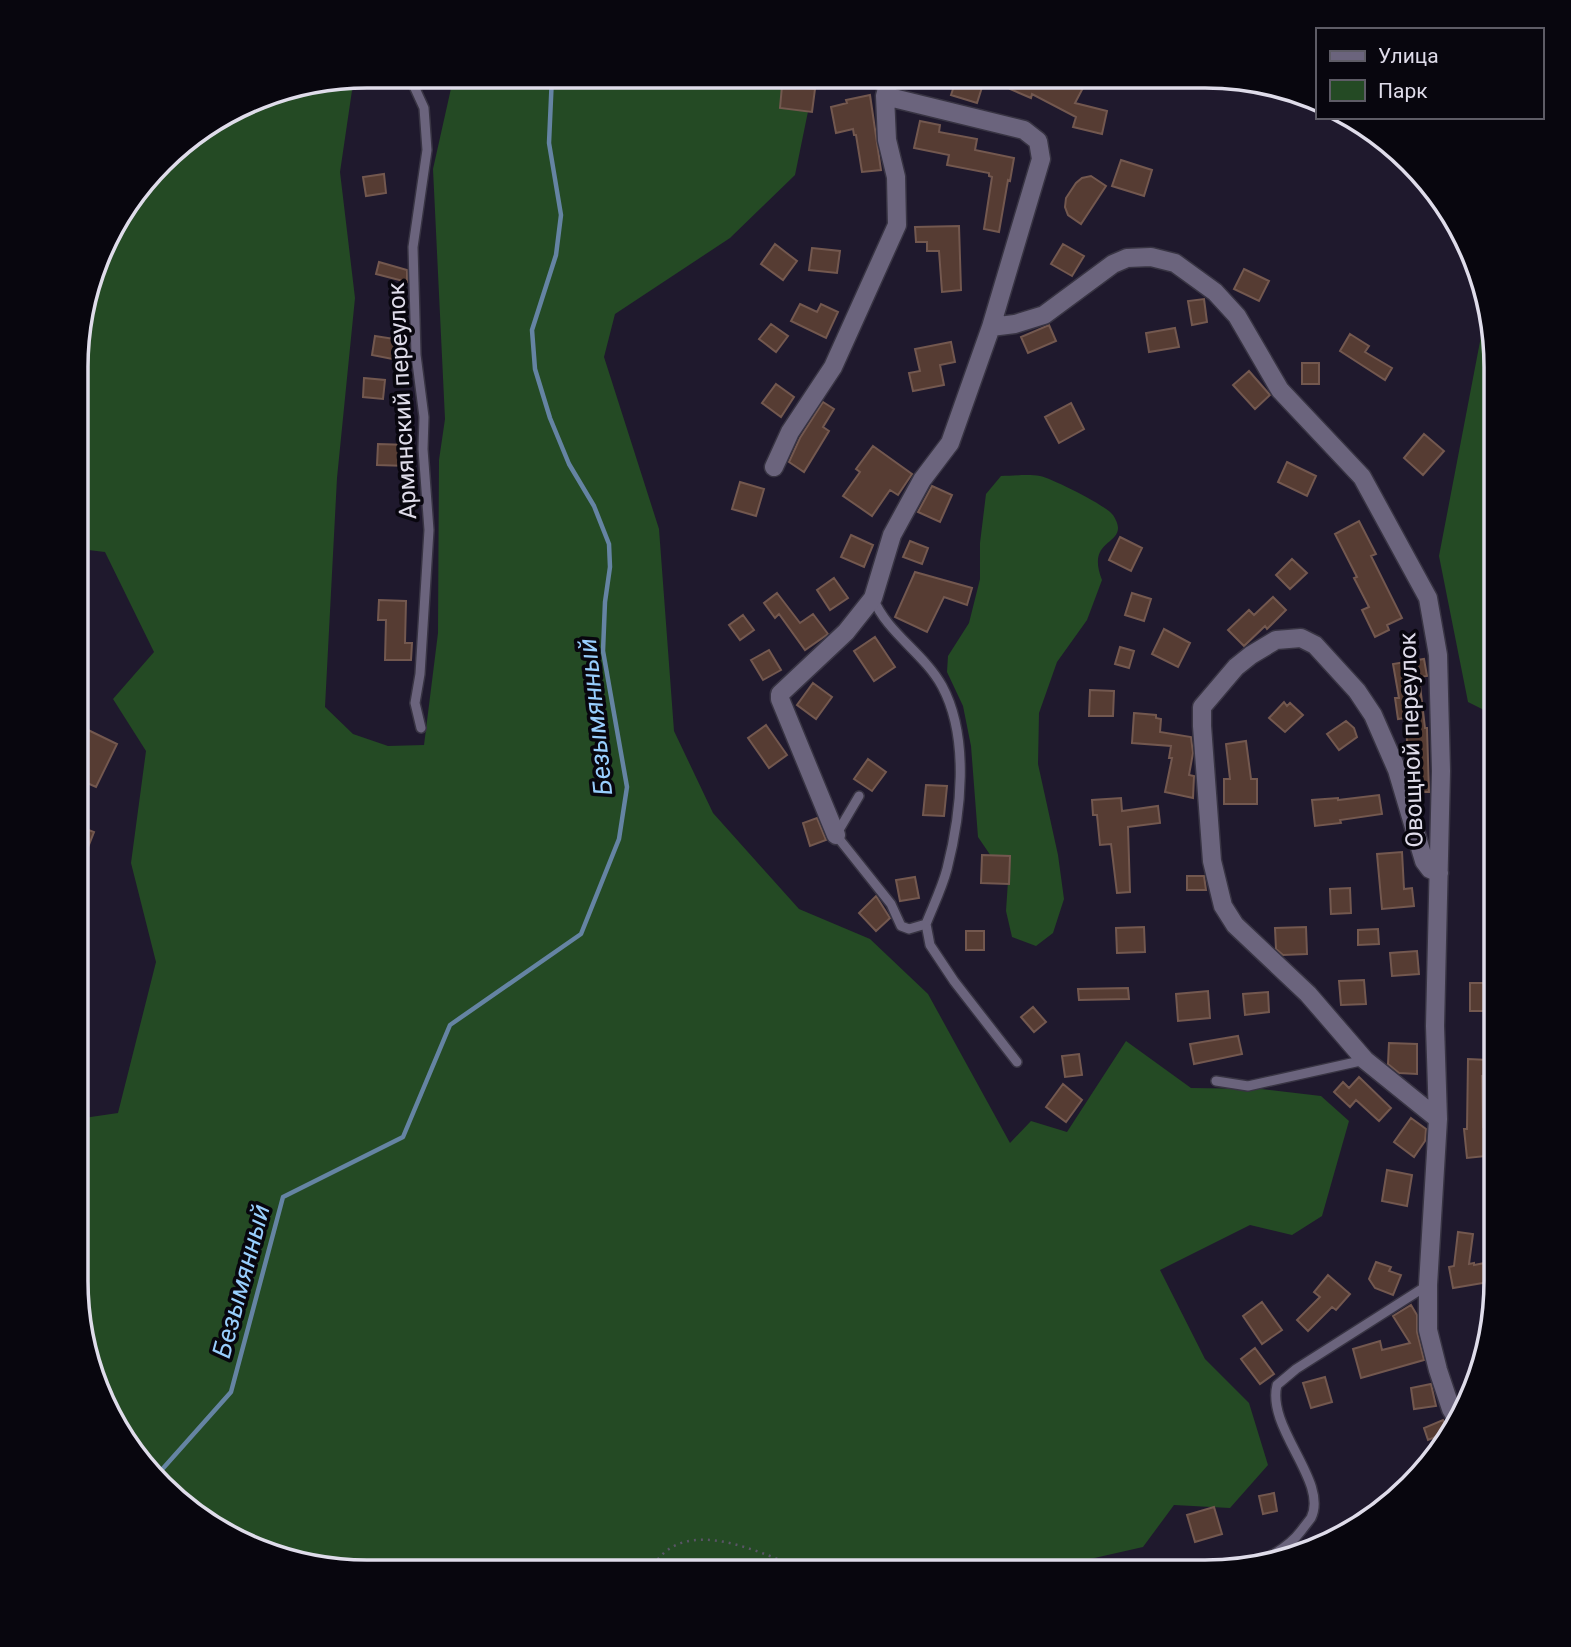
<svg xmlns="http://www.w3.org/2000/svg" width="1571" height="1647" viewBox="0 0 1571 1647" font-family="Roboto,sans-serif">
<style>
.green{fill:#244a24}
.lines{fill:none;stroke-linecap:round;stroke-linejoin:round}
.stream{stroke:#6584a3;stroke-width:4.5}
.building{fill:#563c33;stroke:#73584f;stroke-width:2}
.lane-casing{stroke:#383443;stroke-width:12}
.street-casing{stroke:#383443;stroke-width:21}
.path{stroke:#595466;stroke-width:2.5;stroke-dasharray:2 5;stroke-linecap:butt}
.lane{stroke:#6b647d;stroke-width:9}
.street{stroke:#6b647d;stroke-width:18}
.labels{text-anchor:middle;stroke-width:7;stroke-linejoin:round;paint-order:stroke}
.street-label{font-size:24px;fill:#dfdcea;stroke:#08060e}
.water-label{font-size:26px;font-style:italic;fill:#98cefd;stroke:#08060e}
.rim{fill:none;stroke:#dfdcea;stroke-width:3.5}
</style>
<rect width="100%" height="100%" fill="#1f192d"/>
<path class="green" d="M454,75L811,76L812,92L795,175L730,238L615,314L604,357L659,529L674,731L713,813L799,909L870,939L928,994L1010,1143L1031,1121L1067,1132L1126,1041L1191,1088L1261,1089L1321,1096L1349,1121L1322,1216L1292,1235L1250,1225L1160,1270L1205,1359L1249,1403L1268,1465L1230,1508L1174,1505L1143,1547L1037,1571H348L221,1533L125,1443L91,1374L76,1299L77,1119L118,1113L156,962L131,863L146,751L113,699L154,652L105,552L80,549V437L89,423L85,373L94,311L82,308L115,221L175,147L273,91L354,77L340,172L355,298L337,478L325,707L353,734L388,746L424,745L438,633L439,460L445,419L433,169Z
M1487,305L1495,348V714H1492L1468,702L1439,556Z
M1001,476C1013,476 1028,474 1040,476C1051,478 1105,505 1112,514C1115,517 1118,524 1118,528C1118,545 1087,542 1102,580L1087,620L1057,662L1039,713L1038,764L1058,855L1064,899L1053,933L1036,946L1012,937L1006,911L1008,881L978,837L971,746L963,706L947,672L948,656L969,623L980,579V543L986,494Z"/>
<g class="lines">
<path class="stream" d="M158,1474L231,1392L283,1197L403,1137L450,1025L581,934L619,839L627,787L603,651L605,602L610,567L609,544L594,506L569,464L550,418L535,369L532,330L556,255L561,215L549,143L552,76"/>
</g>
<path class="building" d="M957,77H970L984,81L977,103L951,95Z
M1015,77H1067L1084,86L1075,103L1107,111L1102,134L1073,127L1076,117L1032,94L1031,98L1010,89Z
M782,86L815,89L812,112L780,108Z
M870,95L881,170L862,172L856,135H854L853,129L836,133L831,107L847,103L846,100Z
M920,121L940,125L939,132L977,139L975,150L1014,158L1010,181L1008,180L999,232L984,229L992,177L989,176V173L947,165L949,155L914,148Z
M1121,160L1152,170L1144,196L1112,186Z
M384,174L386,193L366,196L363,177Z
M1091,176L1106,186L1081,224L1068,215L1065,207L1066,198L1076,183L1082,178Z
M959,226L961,290L942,292L939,251H927V242H916L915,227Z
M775,244L797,261L783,280L761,264Z
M1063,244L1084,256L1072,276L1051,264Z
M812,248L840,251L837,273L809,270Z
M379,262L407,270V282L376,274Z
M1244,269L1269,281L1259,301L1234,289Z
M1204,299L1207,322L1192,325L1188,301Z
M800,304L817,312L821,304L838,312L826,338L791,321Z
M771,324L788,336L776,352L759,339Z
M1049,325L1056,341L1028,353L1021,337Z
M1175,328L1179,347L1149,352L1146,333Z
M1350,334L1369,346L1365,352L1392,368L1385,380L1340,351Z
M375,336L401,340L398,360L372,355Z
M951,342L955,362L940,365L944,385L913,391L909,373L920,371L915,349Z
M1302,363H1319V384H1302Z
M1249,371L1270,395L1255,409L1233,385Z
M364,378L385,380L383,399L363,397Z
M776,384L794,397L781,417L762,403Z
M823,402L834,409L823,427L829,431L804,472L789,462L800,438Z
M1071,403L1084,429L1059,443L1045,417Z
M1424,434L1444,451L1423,475L1404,458Z
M378,444L409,445L408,466L377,465Z
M873,446L912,474L898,495L890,490L872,516L843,496L860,472L856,469Z
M1287,462L1316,476L1307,496L1278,482Z
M740,482L764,489L756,516L732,509Z
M932,486L952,495L940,522L918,512Z
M1359,521L1376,554L1371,556L1402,618L1387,625L1389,630L1375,637L1362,610L1369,607L1354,578L1357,577L1335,534Z
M851,535L873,545L864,567L841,557Z
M1120,537L1142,548L1131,571L1109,560Z
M910,541L928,548L922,564L903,557Z
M1292,559L1307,573L1290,589L1276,575Z
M915,572L972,588L967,605L944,597L927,632L895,617Z
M834,578L848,598L830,610L817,590Z
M777,593L800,623L813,614L828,634L805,650L779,614L775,618L764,603Z
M1132,593L1151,599L1144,621L1125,615Z
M1273,597L1286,610L1267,629L1265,626L1244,646L1228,630L1249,610L1254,615Z
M379,600L406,601L405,643H412L411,660H385L386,620H378Z
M743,615L754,630L740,640L729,625Z
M1164,629L1190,643L1178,667L1152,654Z
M875,637L895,667L874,681L854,651Z
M1120,647L1134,651L1129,668L1115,664Z
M769,650L781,670L763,680L751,660Z
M1424,659L1427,676L1419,677L1425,728H1427L1429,792H1420L1415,751L1408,752L1405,718L1398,719L1395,698H1399L1393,664Z
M813,683L832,697L816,719L797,705Z
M1090,690L1114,691L1113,716H1089Z
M1284,702L1287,706L1290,703L1303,715L1285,732L1269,718Z
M1134,713L1156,715V718L1161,719L1160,732L1191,737L1193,753L1189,775L1194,776L1193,798L1165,792L1172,758H1169L1171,746L1132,743Z
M1346,721L1354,728L1357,737L1339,750L1327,734Z
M766,725L787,755L769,768L748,738Z
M86,729L117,744L96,787L78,779L79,743Z
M1246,741L1251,779H1257V804H1224V779H1230L1226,744Z
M868,759L886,772L872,791L854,779Z
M926,785L947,786L944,816L923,815Z
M1379,795L1382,814L1340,820L1341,823L1315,826L1312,800L1338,798V800Z
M1121,798L1122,811L1158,806L1160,823L1128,827L1130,892L1117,893L1111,844L1100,845L1097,815H1093L1092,800Z
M817,818L826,840L810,846L803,823Z
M78,826L94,832L79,870H78Z
M1402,852L1404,889L1412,888L1414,906L1382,909L1377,854Z
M982,855L1010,856L1009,884L981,883Z
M1187,876H1204L1206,890H1187Z
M915,877L919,898L900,901L896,880Z
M1350,888L1351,913L1331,914L1330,889Z
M876,896L890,918L876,931L859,913Z
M1144,927L1145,952L1117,953L1116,928Z
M1306,927L1307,954L1283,955L1276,949L1275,928Z
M1378,929L1379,944L1358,945V930Z
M966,931H984V950H966Z
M1417,951L1419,974L1392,976L1390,953Z
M1364,980L1366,1004L1341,1005L1339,981Z
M1470,983H1495V1011H1470Z
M1128,988L1129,999L1079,1000L1078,989Z
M1208,991L1210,1018L1178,1021L1176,994Z
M1268,992L1269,1012L1245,1015L1243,994Z
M1033,1007L1046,1022L1034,1032L1021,1017Z
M1238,1036L1242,1054L1194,1064L1190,1044Z
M1389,1043L1417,1044V1074L1399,1073L1388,1064Z
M1079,1054L1082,1075L1065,1077L1062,1056Z
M1468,1059L1488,1060L1487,1076H1482L1483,1127L1495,1126V1155L1467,1158L1464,1129H1467Z
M1359,1077L1391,1108L1379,1121L1356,1100L1350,1107L1334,1092L1343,1082L1349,1088Z
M1063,1084L1082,1100L1066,1122L1046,1107Z
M1411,1118L1426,1129L1425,1141L1414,1157L1394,1142Z
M1387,1170L1412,1175L1407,1206L1382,1201Z
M1458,1232L1473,1234L1469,1264L1474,1263V1265L1495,1261V1281L1453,1288L1449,1267L1454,1266Z
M1376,1262L1391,1267L1389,1271L1401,1275L1393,1295L1375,1288L1369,1279Z
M1328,1275L1350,1294L1336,1310L1332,1307L1308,1331L1297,1320L1320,1297L1314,1292Z
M1262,1302L1282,1330L1262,1344L1243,1316Z
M1411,1305L1417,1315V1332L1424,1360L1361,1378L1353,1349L1380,1341L1382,1350L1410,1343L1393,1316Z
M1255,1348L1274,1374L1260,1384L1241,1359Z
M1325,1377L1332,1402L1311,1408L1303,1383Z
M1431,1384L1436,1406L1414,1409L1411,1388Z
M1443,1420L1448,1432L1428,1440L1424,1428Z
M1274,1493L1277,1511L1263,1514L1259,1496Z
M1214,1507L1222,1534L1195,1542L1187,1515Z"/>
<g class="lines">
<g class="lane-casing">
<path id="lane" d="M412,75L413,84L424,108L427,150L413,247L416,355L424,417L423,449L429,530L420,674L415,703L421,728
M859,796L836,835L891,904L901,926L909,929L926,924C933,906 942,888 947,869C961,814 970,738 942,686C924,653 887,633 873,598
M926,924L930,945L954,981L1017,1062
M1216,1081L1248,1086L1365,1060
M1247,1566C1266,1560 1289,1547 1301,1531C1304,1527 1308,1522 1311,1518C1329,1482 1266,1428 1277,1385L1296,1369L1428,1285"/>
</g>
<g class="street-casing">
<path id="street" d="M991,327L1015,324L1044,315L1113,264L1127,258L1151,257L1175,263L1215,292L1237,316L1280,390L1362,477L1428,598L1438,655L1441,771L1435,1026L1438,1119L1428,1285V1330L1438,1370L1451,1409L1458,1421
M774,467L790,432L833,367L897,225L896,177L887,140L885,96L890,77
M836,835L780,699V694L846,632L873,598L892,535L922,480L950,443L991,327L1041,159L1038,141L1024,130L885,96
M1438,1119L1365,1060L1308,994L1235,925L1223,906L1212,861L1202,726V707L1236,667L1251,655L1276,640L1301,638L1315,645L1357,691L1373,715L1397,770L1424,861L1430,869L1439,873"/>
</g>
<path class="path" d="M650,1571C682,1510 761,1554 808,1571"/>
<use href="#lane" class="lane"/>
<use href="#street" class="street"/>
</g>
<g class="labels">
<g class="street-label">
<text transform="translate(402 401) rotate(-93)" y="8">Армянский переулок</text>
<text transform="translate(1411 740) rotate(-92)" y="8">Овощной переулок</text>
</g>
<g class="water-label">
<text transform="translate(595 717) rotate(-96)" y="9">Безымянный</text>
<text transform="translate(241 1281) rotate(-75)" y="9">Безымянный</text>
</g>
</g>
<path d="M0 0H1571V1647H0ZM367 88H1205A279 279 0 0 1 1484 367V1281A279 279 0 0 1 1205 1560H367A279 279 0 0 1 88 1281V367A279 279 0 0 1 367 88Z" fill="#08060e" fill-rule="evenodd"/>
<path class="rim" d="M367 88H1205A279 279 0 0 1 1484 367V1281A279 279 0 0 1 1205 1560H367A279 279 0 0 1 88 1281V367A279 279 0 0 1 367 88Z"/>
<rect x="1316" y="28" width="228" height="91" fill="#08060e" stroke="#5e5c66" stroke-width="2"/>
<rect x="1330" y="51" width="35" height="10" fill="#6b647d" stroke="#5e5c66" stroke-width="2"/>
<text x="1378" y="63" font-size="21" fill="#dfdcea">Улица</text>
<rect x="1330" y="80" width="35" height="21" fill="#244a24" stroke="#5e5c66" stroke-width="2"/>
<text x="1378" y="98" font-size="21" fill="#dfdcea">Парк</text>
</svg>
